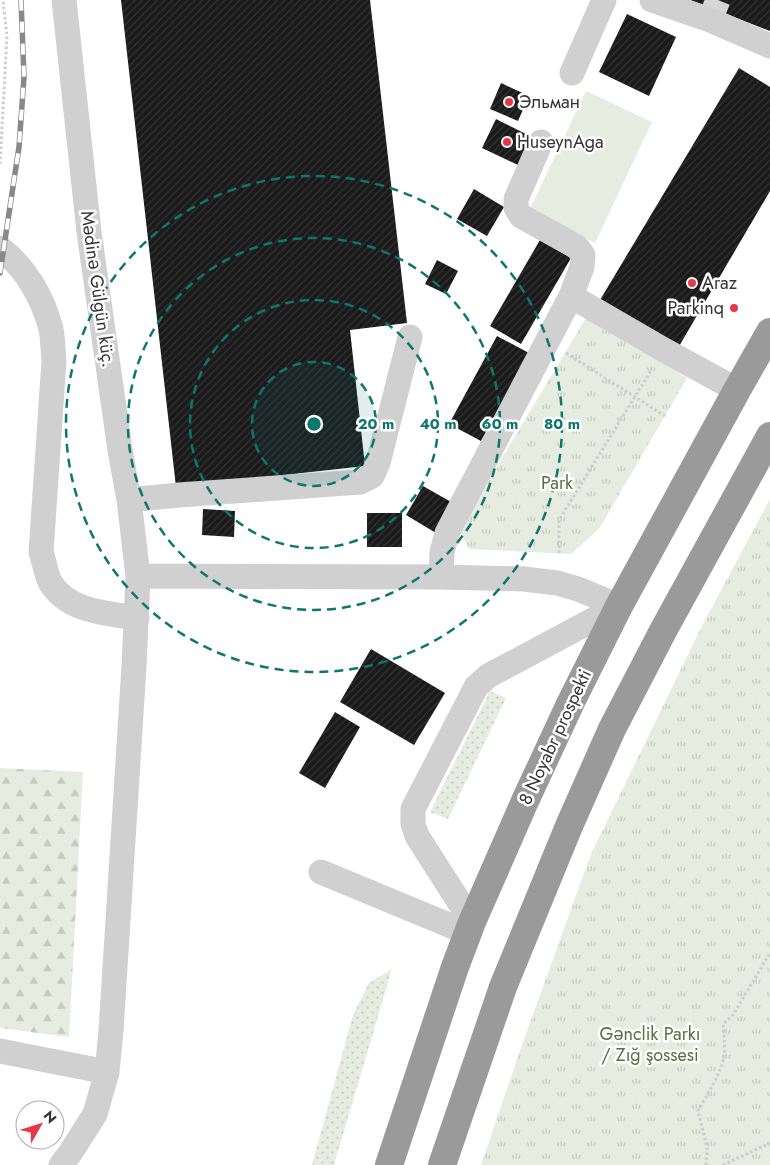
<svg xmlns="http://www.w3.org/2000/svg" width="770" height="1165" viewBox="0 0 770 1165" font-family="Jost,sans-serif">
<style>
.grass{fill:url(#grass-dots)}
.forest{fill:url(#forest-firs)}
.park{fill:url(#park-tufts)}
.pitch{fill:#e6ecdf}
.building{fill:url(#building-hatch)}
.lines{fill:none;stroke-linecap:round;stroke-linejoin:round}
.minor-tunnel{stroke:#d6d6d6;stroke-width:25;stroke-dasharray:25 12;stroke-linecap:butt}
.path{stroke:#cdcdcd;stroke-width:3;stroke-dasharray:2.5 2.5;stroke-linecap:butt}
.minor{stroke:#d0d0d0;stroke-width:25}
.highway{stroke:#9a9a9a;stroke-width:28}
.rail-casing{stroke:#888;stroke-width:5.5}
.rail{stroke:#fff;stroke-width:4;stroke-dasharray:11;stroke-linecap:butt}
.ring{fill:none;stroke:#0f766e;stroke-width:2.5;stroke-dasharray:9 6}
.poi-dot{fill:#e63946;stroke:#fff;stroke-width:2}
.labels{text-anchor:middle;stroke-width:5;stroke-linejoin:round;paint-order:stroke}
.poi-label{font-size:18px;fill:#333;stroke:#fff;text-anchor:start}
.street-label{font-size:18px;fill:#333;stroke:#fff}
.park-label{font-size:18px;fill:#56703f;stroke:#fff}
.centre{fill:#0f766e;stroke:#fff;stroke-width:2.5}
.ring-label{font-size:15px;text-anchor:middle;font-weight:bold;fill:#0f766e;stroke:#fff;stroke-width:5;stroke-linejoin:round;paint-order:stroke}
</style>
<defs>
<pattern id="grass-dots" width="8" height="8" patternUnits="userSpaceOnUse" patternTransform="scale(1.25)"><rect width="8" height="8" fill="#e6ecdf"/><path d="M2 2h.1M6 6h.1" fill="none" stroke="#c6cbc0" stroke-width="1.8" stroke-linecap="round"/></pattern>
<pattern id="forest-firs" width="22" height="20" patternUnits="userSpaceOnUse" patternTransform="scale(1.25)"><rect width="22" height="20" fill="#e6ecdf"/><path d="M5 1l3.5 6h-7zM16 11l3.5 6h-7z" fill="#c6cbc0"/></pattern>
<pattern id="park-tufts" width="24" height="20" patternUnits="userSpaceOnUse" patternTransform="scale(1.25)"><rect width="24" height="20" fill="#e6ecdf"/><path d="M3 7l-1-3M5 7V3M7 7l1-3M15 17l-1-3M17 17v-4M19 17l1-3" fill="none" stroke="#c6cbc0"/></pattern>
<pattern id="building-hatch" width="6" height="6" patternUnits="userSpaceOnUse" patternTransform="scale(1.25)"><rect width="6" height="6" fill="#1a1a1a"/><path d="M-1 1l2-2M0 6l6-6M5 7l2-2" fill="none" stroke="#333"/></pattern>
</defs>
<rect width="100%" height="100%" fill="#fff"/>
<path class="grass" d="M490,691L506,698L448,819L430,812Z
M392,969L334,1165H312L353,1015L369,983Z"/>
<path class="forest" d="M0,768L83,772L69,1037L0,1028Z"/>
<path class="park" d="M587,316L687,378L599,529L571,554L469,549L459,530Z
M770,499V1165H481L523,1042L591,854L702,626Z"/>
<path class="pitch" d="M586,91L652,122L595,243L529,211Z"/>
<path class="building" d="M121,0H370L407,323L350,330L365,466L176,487Z
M690,0H770V31Z
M627,14L676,37L649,96L599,72Z
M739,68L770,87V191L678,348L600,300Z
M501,83L529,96L518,121L490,109Z
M496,119L532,137L518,165L482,148Z
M474,189L504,207L487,236L457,219Z
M540,240L571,258L521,344L490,326Z
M437,260L458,271L446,294L425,284Z
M497,336L529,353L481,441L449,424Z
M423,486L453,503L436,533L406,515Z
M203,509L235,511L234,537L202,535Z
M367,513H402V547H367Z
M371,649L445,693L414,745L340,702Z
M335,712L360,727L325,788L299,773Z"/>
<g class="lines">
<path class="minor-tunnel" d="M710,20L718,0"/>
<path class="path" d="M0,164L7,36L3,0
M566,353L665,416
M559,553V520L652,369
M706,1165L707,1147L698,1111C706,1096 722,1072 724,1056C725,1046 724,1035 723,1024L733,1015L770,953
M723,1165L770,1143"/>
<path class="minor" d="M64,0L89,232L120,450L129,500L138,576
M652,0L710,20L770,46
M572,73L604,0
M0,248C26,268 43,298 51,329C53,339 53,351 54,361L41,552C44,561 46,573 50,582C68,612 106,613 137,618
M571,296L664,350L737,390
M129,500L179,495L360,482L372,476L378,463L410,337
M441,577L442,552L447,533L571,296L582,267L583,255L577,247L521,216L516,208V199L541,142
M321,872L468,933
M472,922L417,836L413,824V809L476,687L488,676L619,606
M0,1051L107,1072
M61,1165L71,1152L95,1114L107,1072L111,1031L134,666L138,576L441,577L524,579L557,583L578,589L619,606"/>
<path class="highway" d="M389,1165L455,967L472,922L525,801L571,702L619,606L737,390L770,332
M442,1165L503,987L569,826L612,729L664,629L770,436"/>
<g class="rail-casing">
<path id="rail" d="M0,273L19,147L24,77L21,0"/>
</g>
<use href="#rail" class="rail"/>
</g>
<circle cx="314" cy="424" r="62" fill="#0f766e" fill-opacity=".12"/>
<g class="ring">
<circle cx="314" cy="424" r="62"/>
<circle cx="314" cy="424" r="124"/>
<circle cx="314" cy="424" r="186"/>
<circle cx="314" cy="424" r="248"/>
</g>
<g class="poi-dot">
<circle cx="509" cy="102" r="5"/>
<circle cx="507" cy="142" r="5"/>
<circle cx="692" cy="283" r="5"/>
<circle cx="734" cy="308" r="5"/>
</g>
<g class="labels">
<g class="poi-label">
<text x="519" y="108">Эльман</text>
<text x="517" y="148">HuseynAga</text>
<text x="702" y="289">Araz</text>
<text x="724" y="314" text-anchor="end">Parkinq</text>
</g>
<g class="street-label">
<text transform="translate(98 289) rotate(82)" y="6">Mədinə Gülgün küç.</text>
<text transform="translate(555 737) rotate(-65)" y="6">8 Noyabr prospekti</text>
</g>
<g class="park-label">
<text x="557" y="489">Park</text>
<text x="650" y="1040">Gənclik Parkı<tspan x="650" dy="21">/ Zığ şossesi</tspan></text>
</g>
</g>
<circle cx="314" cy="424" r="8" class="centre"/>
<g class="ring-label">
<text x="376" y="429">20 m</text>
<text x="438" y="429">40 m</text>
<text x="500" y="429">60 m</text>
<text x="562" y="429">80 m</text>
</g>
<g transform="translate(40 1125) rotate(51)"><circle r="24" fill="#ffffff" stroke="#adadad"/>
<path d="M0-4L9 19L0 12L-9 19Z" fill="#e63946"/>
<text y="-8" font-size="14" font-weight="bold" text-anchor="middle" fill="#333333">N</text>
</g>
</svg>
